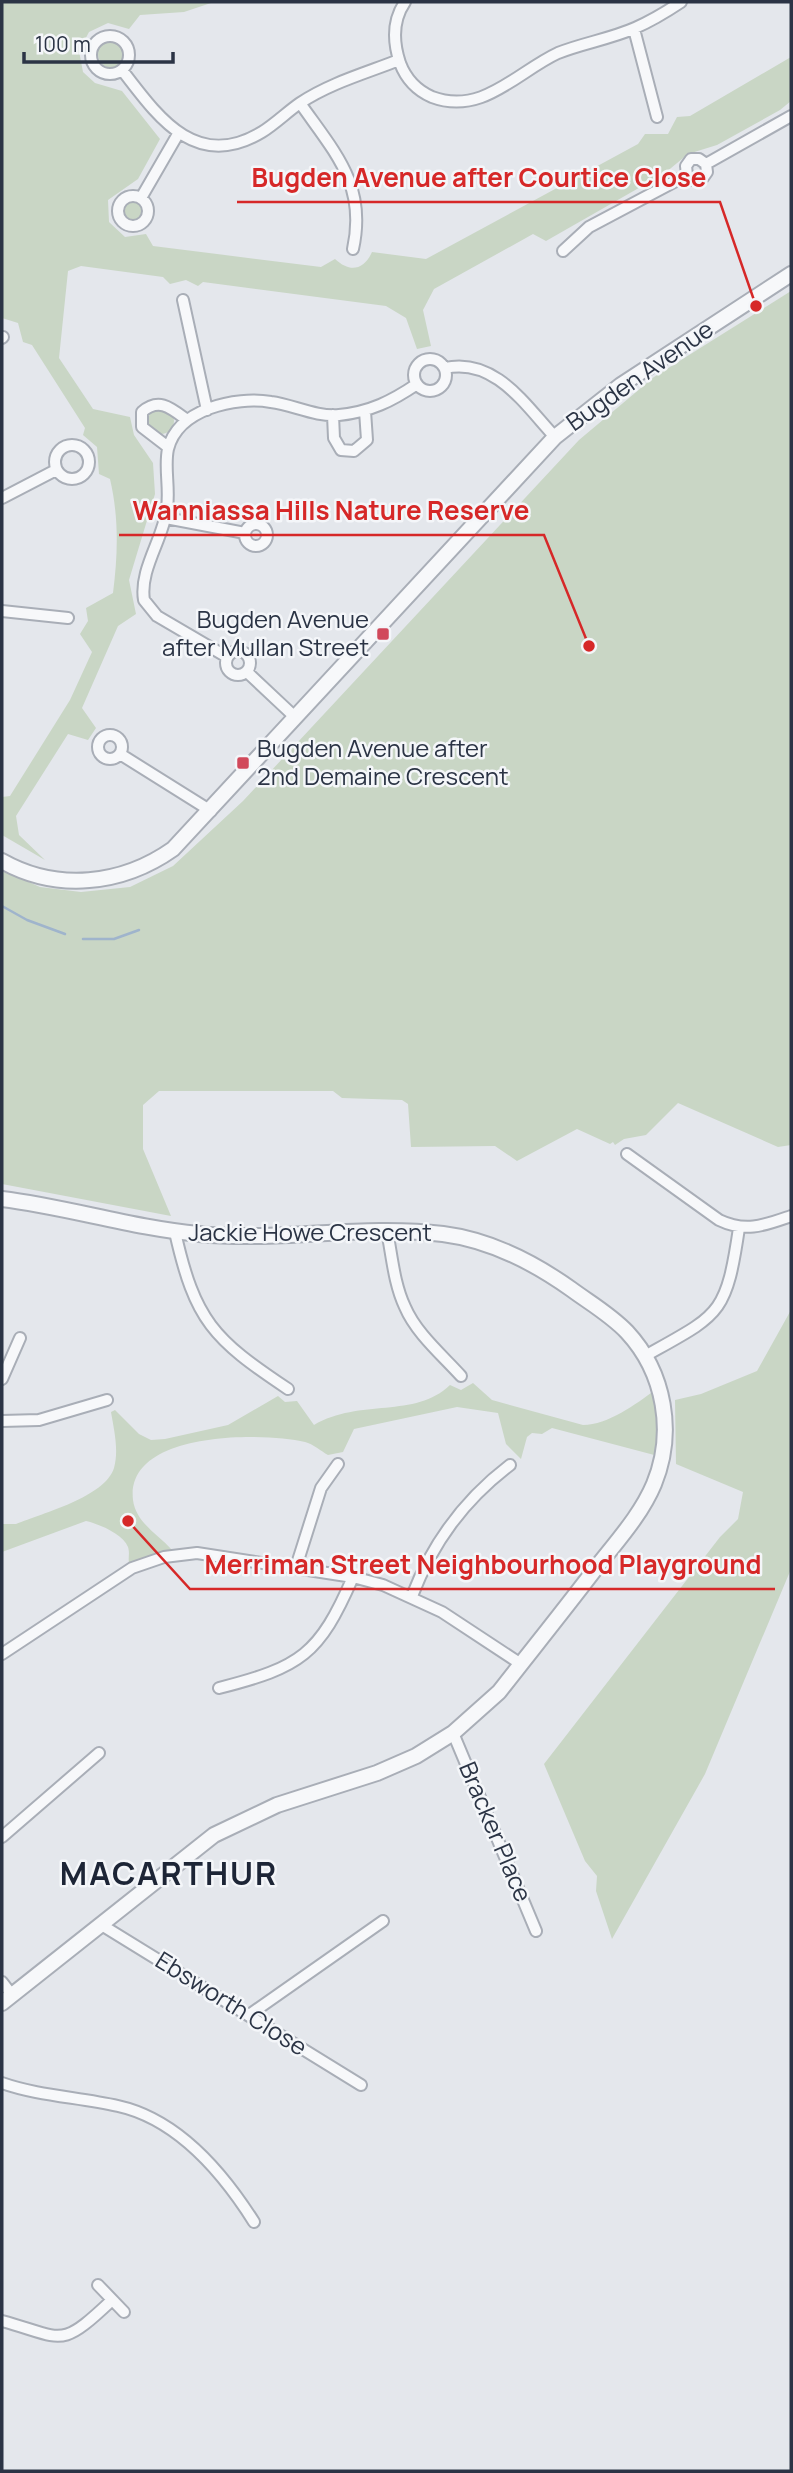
<svg xmlns="http://www.w3.org/2000/svg" width="793" height="2473" viewBox="0 0 793 2473" font-family="Manrope,sans-serif">
<style>
.green{fill:#c9d6c5}
.lines{fill:none;stroke-linecap:round;stroke-linejoin:round}
.stream{stroke:#9fb4cc;stroke-width:2.5}
.minor-casing{stroke:#a9aeb7;stroke-width:14}
.tertiary-casing{stroke:#a9aeb7;stroke-width:18}
.minor{stroke:#f7f8fa;stroke-width:10}
.tertiary{stroke:#f7f8fa;stroke-width:14}
.poi-dot{fill:#d1495b;stroke:#f4f6f9;stroke-width:2.5}
.labels{text-anchor:middle;stroke-width:5;stroke-linejoin:round;paint-order:stroke}
.street-label{font-size:24px;fill:#2b3445;stroke:#f4f6f9}
.poi-label{font-size:24px;fill:#2b3445;stroke:#f4f6f9;text-anchor:end}
.district-label{font-size:32px;font-weight:bold;letter-spacing:2px;fill:#1d2536;stroke:#f4f6f9}
.leader{fill:none;stroke:#d62828;stroke-width:2.5}
.callout-dot{fill:#d62828;stroke:#f4f6f9;stroke-width:2.5}
.callout-label{font-size:26px;text-anchor:middle;font-weight:bold;fill:#d62828;stroke:#f4f6f9;stroke-width:5;stroke-linejoin:round;paint-order:stroke}
</style>
<rect width="100%" height="100%" fill="#e4e7ec"/>
<path class="green" d="M2,2H214L184,12L140,15L129,29L108,23L89,32L79,51L83,72L95,83L122,91L160,139L138,179L108,200L109,222L125,237L146,234L153,246L321,267L335,259C350,273 364,270 372,252L426,259L638,144L645,134H668L677,117L690,116L791,57V101L780,110L717,145L688,154L665,173L546,241L533,234L434,289L423,310L431,346L417,349L406,318L386,306L203,282L198,286L186,280L170,284L163,277L81,266L68,271L59,358L93,409L130,417L134,435L153,463L155,494L129,580L136,614L118,626L82,708L96,728L88,740L68,734L16,816L19,835L45,860L2,835V797L10,796L70,700L92,652L80,634L88,621L86,608L113,593C118,554 119,518 110,479L99,474L97,447L83,435L85,428L32,345L23,342L18,323L2,318Z
M98 54a14 14 0 1 1 28 0a14 14 0 1 1-28 0Z
M121 210a12 12 0 1 1 24 0a12 12 0 1 1-24 0Z
M791,291V1145L778,1147L678,1103L646,1135L624,1139L615,1145L613,1142L610,1144L577,1129L517,1161L495,1146L411,1147L408,1104L402,1100L342,1098L333,1091H159L143,1105V1149L171,1216L2,1184V870L40,887L81,892L130,887L173,866L243,801L579,440L654,377Z
M148 421a13 13 0 1 1 26 0a13 13 0 1 1-26 0Z
M791,1310V1569L705,1774L612,1939L596,1891L597,1876L585,1861L544,1764L720,1537L738,1519L743,1492L676,1464L675,1400L701,1394L757,1371Z
M473,1383L492,1400L583,1425C608,1425 636,1404 655,1390L659,1406L658,1456L552,1428L542,1434L532,1433L527,1437L521,1459L506,1444L498,1413L457,1407L354,1429L343,1452L328,1455C321,1451 313,1444 305,1442C261,1432 125,1431 133,1500C136,1523 158,1534 172,1550L129,1563C128,1556 130,1554 128,1547C123,1534 99,1524 86,1521L2,1552V1524H16C43,1513 105,1497 114,1468C119,1450 114,1430 111,1412L115,1410L139,1434L151,1440L165,1439L228,1425L278,1396L285,1402L297,1401L314,1425C360,1398 415,1419 450,1385L461,1390Z"/>
<g class="lines">
<path class="stream" d="M2,906L27,920L65,934
M83,939H114L139,930"/>
<g class="minor-casing">
<path id="minor" d="M405,2C392,21 393,42 400,63C406,79 416,90 432,97C482,116 517,72 558,53C583,43 610,39 635,28C651,21 666,12 681,2
M634,29L657,117
M91 55a19 19 0 1 1 38 0a19 19 0 1 1-38 0Z
M122,70C158,117 196,172 262,132C275,124 287,112 300,103C330,83 366,73 399,60
M300,103C335,153 367,185 353,249
M706,164L791,116
M687,175L693,180L702,179L707,172L706,164
M687,175L686,166L691,159H699L706,164
M118 211a15 15 0 1 1 30 0a15 15 0 1 1-30 0Z
M141,198L178,134
M563,251L589,227L687,175
M183,300L207,410
M2,338L3,337
M414 375a16 16 0 1 1 32 0a16 16 0 1 1-32 0Z
M445,368C495,357 525,405 555,437
M333,415L334,438L341,450L354,451L367,440L365,411
M55 462a17 17 0 1 1 34 0a17 17 0 1 1-34 0Z
M168,447L142,427V412C159,397 171,408 187,420
M2,498L56,470
M166,518L245,533
M245 535a11 11 0 1 1 22 0a11 11 0 1 1-22 0Z
M2,611L68,618
M226 663a12 12 0 1 1 24 0a12 12 0 1 1-24 0Z
M227,657L157,616L144,600C139,569 164,538 167,508C170,488 164,467 168,449C178,409 235,396 271,402C294,405 315,417 339,415C370,412 392,401 417,384
M247,672L296,718
M98 747a12 12 0 1 1 24 0a12 12 0 1 1-24 0Z
M120,754L211,811
M627,1154L719,1220C746,1233 765,1225 791,1216
M387,1231C392,1256 394,1284 405,1307C416,1333 442,1355 461,1376
M175,1232C195,1321 213,1339 288,1389
M645,1356C720,1314 726,1316 739,1228
M2,1379L20,1338
M2,1421L39,1420L107,1400
M296,1567L321,1488L338,1464
M412,1596C433,1542 464,1500 510,1465
M2,1654L132,1568L164,1557L197,1553L353,1577L383,1585L442,1612L521,1664
M219,1688C301,1667 319,1655 353,1577
M453,1733L536,1931
M2,1837L99,1753
M100,1924L361,2085
M2,1982L12,1995
M249,2015L383,1921
M2,2083C39,2096 79,2097 118,2106C177,2119 223,2173 254,2222
M98,2285L124,2312
M2,2321C64,2338 59,2350 111,2301"/>
</g>
<g class="tertiary-casing">
<path id="tertiary" d="M2,861C57,892 122,885 173,849L555,437L621,385L791,274
M2,1199C68,1207 132,1228 199,1234C281,1242 362,1224 443,1234C490,1240 533,1262 571,1289C590,1303 611,1315 627,1332C665,1373 675,1433 654,1484C641,1515 617,1541 596,1568C564,1610 531,1651 499,1692L453,1733L416,1756L377,1773L277,1805L214,1835L2,2003"/>
</g>
<use href="#minor" class="minor"/>
<use href="#tertiary" class="tertiary"/>
</g>
<g class="poi-dot">
<rect x="376" y="627" width="14" height="14" rx="3.5"/>
<rect x="236" y="756" width="14" height="14" rx="3.5"/>
</g>
<g class="labels">
<g class="street-label">
<text transform="translate(640 376) rotate(-35)" y="8">Bugden Avenue</text>
<text x="310" y="1241">Jackie Howe Crescent</text>
<text transform="translate(495 1832) rotate(67)" y="8">Bracker Place</text>
<text transform="translate(231 2004) rotate(32)" y="8">Ebsworth Close</text>
</g>
<g class="poi-label">
<text x="369" y="628">Bugden Avenue<tspan x="369" dy="28">after Mullan Street</tspan></text>
<text x="257" y="757" text-anchor="start">Bugden Avenue after<tspan x="257" dy="28">2nd Demaine Crescent</tspan></text>
</g>
<g class="district-label">
<text x="169" y="1885">MACARTHUR</text>
</g>
</g>
<path class="leader" d="M756 306L720 202H237M589 646L544 535H119M128 1521L190 1589H775"/>
<g class="callout-dot">
<circle cx="756" cy="306" r="7"/>
<circle cx="589" cy="646" r="7"/>
<circle cx="128" cy="1521" r="7"/>
</g>
<g class="callout-label">
<text x="479" y="187">Bugden Avenue after Courtice Close</text>
<text x="331" y="520">Wanniassa Hills Nature Reserve</text>
<text x="483" y="1574">Merriman Street Neighbourhood Playground</text>
</g>
<rect width="793" height="2473" fill="none" stroke="#2b3445" stroke-width="7"/>
<path d="M24 52v10h149v-10" fill="none" stroke="#2b3445" stroke-width="3.5"/>
<text x="35" y="52" font-size="21" fill="#2b3445" stroke="#f4f6f9" stroke-width="5" paint-order="stroke">100 m</text>
</svg>
